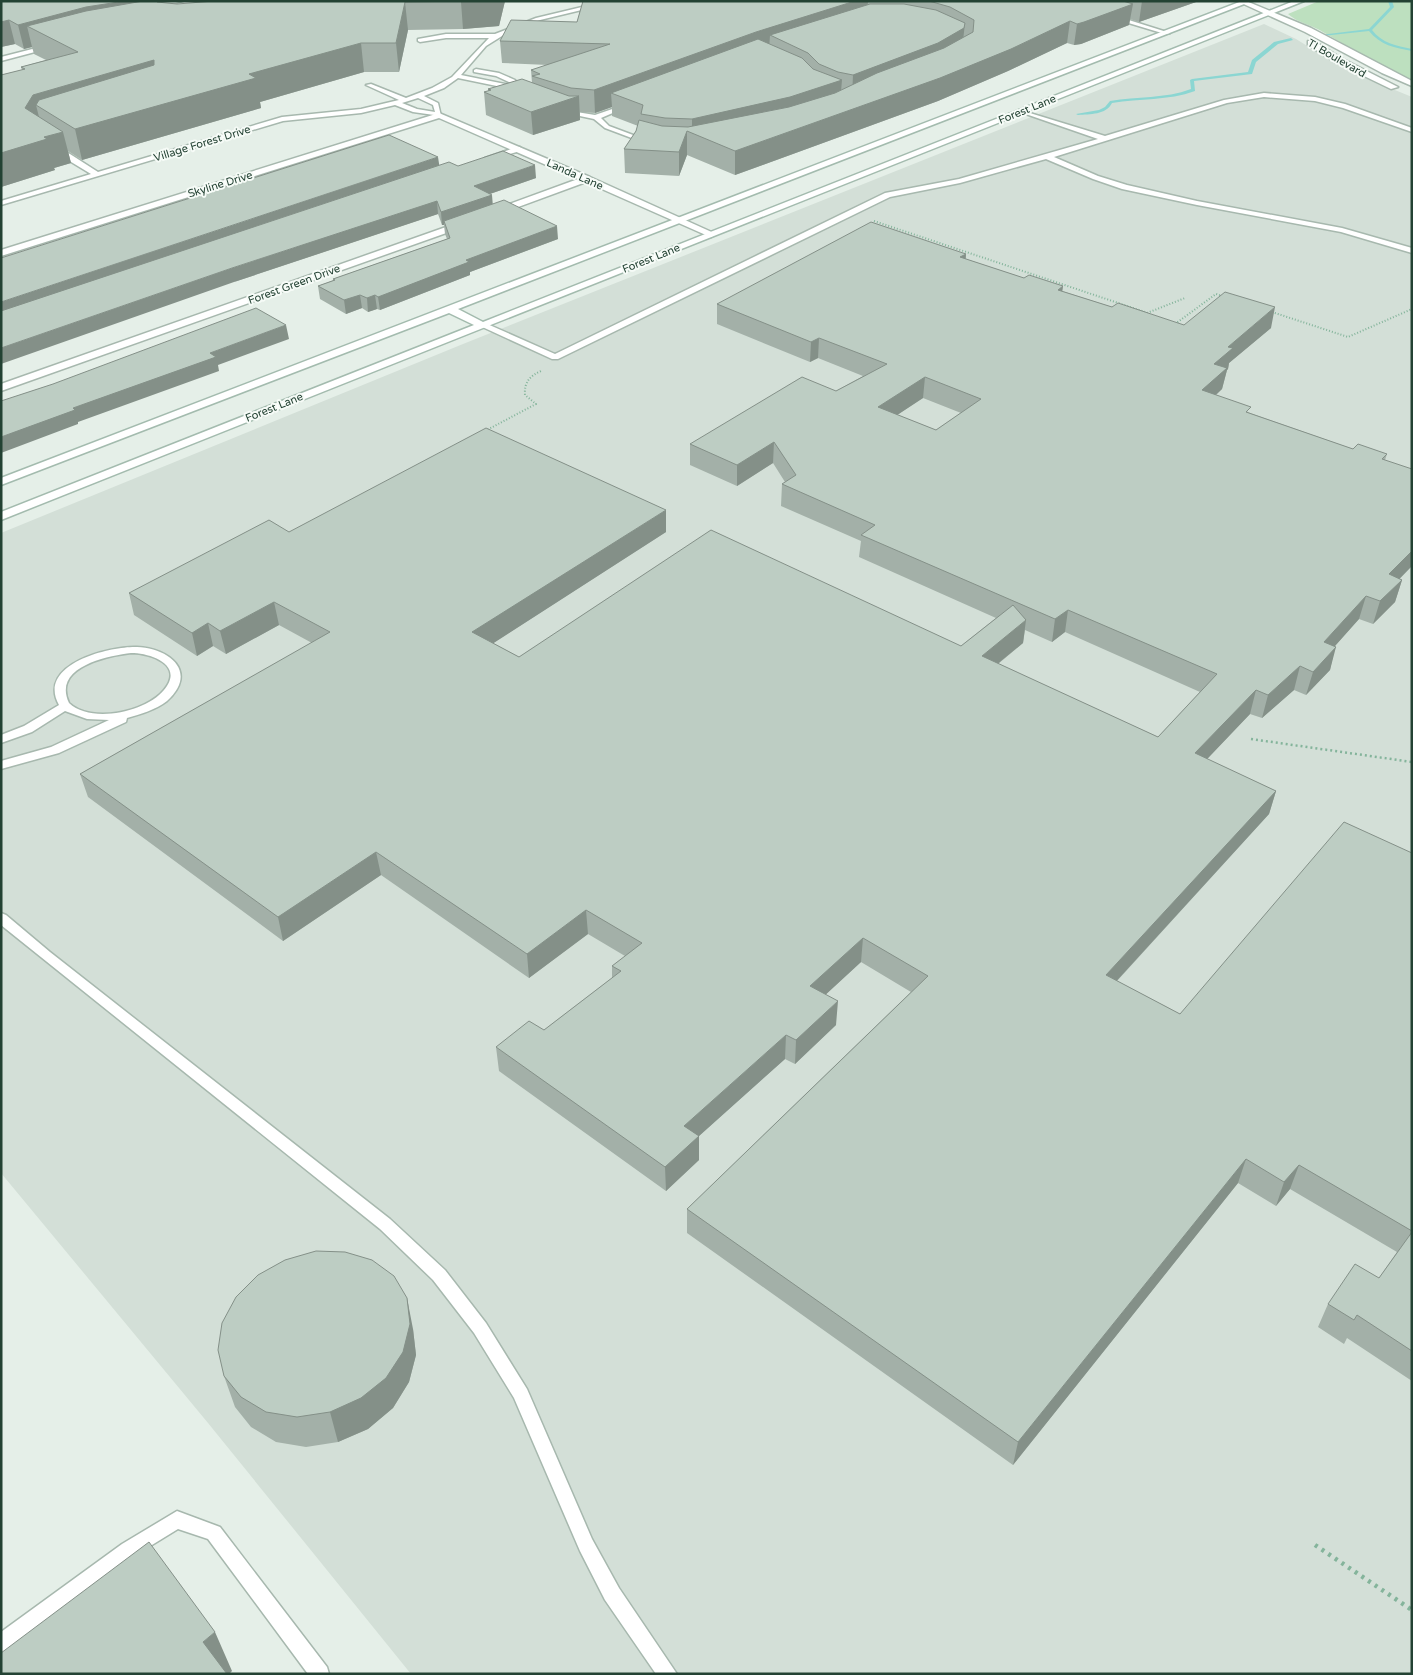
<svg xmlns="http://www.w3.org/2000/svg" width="1413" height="1675" viewBox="0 0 1413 1675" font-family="'Varela Round',sans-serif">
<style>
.built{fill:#d3dfd7}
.green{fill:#bde0bf}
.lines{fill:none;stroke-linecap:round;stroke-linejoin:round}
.stream{fill:#8bd6d2;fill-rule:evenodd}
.service-casing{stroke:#a7b8ae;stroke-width:3}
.minor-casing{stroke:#a7b8ae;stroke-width:3}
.tertiary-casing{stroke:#a7b8ae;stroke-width:3}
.secondary-casing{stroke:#a3bbae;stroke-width:3}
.path-far2{stroke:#84b49b;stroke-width:2;stroke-dasharray:1 2;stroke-linecap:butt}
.path-far1{stroke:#84b49b;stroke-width:2.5;stroke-dasharray:2 3;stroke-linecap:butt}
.path{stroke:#84b49b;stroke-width:4.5;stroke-dasharray:3 5;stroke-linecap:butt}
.service{fill:#fff;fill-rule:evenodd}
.minor{fill:#fff;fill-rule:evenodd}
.tertiary{fill:#fff;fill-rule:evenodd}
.secondary{fill:#fff;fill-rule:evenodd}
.wall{fill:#a3b0a8;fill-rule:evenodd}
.shaded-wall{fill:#849088}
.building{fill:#bdcdc3;stroke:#849088;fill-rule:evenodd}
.labels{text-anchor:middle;stroke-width:4;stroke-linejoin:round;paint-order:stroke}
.far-street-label{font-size:11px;fill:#234233;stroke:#f6fbf7}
</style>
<rect width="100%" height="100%" fill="#e5efe8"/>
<path class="built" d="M1264,24L1296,39L1346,70L1412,97V1674H411L208,1423L1,1173V533L463,344Z"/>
<path class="green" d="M1319,1H1412V80C1380,66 1352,49 1323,32C1312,25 1298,23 1288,14Z"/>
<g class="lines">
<path class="stream" d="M1388,1H1392L1394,7L1372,30C1382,43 1396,46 1412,49V51C1395,48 1380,45 1369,31L1322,36L1320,35L1369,29L1390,7Z
M1291,38L1293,40L1278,44L1256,62L1252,74L1194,81L1195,91C1168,101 1140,98 1112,103C1106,115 1090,114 1078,115L1076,114L1099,110L1105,107L1110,101C1137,96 1165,99 1191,89L1190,80L1192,79L1248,72L1252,60L1274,42Z"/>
<g class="service-casing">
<path id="service" d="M188,1H200L170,9L167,7Z
M607,1H619L540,20L510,31L486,46L461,75L515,86L520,91L519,92H515L511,89L458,78L444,88L424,96L438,103L441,116L413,112L395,105L361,113L283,121L1,205V201L91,174L53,151V147H59L98,172L282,117L361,109L399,100L366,85L371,84L406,98L432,88L452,77L489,38H446L420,42L418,41V39L446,34H495L536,18ZM418,98L433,105L435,112L417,109L402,103Z
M1112,16H1116L1170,33L1165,34L1112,18Z
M48,45L50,46V48L1,61V57Z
M476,69L499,73L515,80L516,82L513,84L496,76L474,72V70Z
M1264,93L1315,97L1345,104L1412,128V132L1343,108L1315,101L1264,97L1227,103L1054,157L1098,176L1127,185L1197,201L1342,228L1412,248V253L1341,232L1197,205L1122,189L1093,179L1046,159L960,183L890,197L558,359H552L478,325L485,323L555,354L885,193L959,179L1098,139L1020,112V110L1105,136L1224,100Z
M624,105L629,106L601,118L609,126L649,141V143H645L605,128L594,119L561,112L564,110L595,115Z
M517,147H520V151L489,160L485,158Z
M137,647C169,648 199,672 167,701C155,710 141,714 127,718L126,722L59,753L1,769V761L51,747L109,720L87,719L65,711L32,732L1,743V735L24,726L59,705C36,664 110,646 137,647ZM131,653C151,653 185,665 164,690C146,712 91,724 69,703C52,667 107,656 131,653Z
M1,913L6,915L50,952L390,1219L445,1270L486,1323L527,1389L592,1539L619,1588L677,1674H656L605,1600L580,1551L514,1398L474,1333L433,1280L380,1229L1,925Z
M177,1511L220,1527L327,1667L329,1674H308L208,1539L178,1529L134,1556L8,1651L1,1653V1632L122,1544Z"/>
</g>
<g class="minor-casing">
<path id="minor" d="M439,113L590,177L716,234L711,237L708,236L586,182L499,214H493V210L578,179L439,118L1,256V250Z
M463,221L466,222V226L1,391V384Z"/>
</g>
<g class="tertiary-casing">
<path id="tertiary" d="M1237,1H1246L1311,28L1412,81V86L1382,73L1305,32Z
M1308,41H1314L1341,58L1398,87L1391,89L1335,62L1308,45Z"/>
</g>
<g class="secondary-casing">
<path id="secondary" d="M1242,1H1252L458,309L483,322L1294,1H1304L1,520V512L474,325L449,313L1,485V478Z"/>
</g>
<path class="path-far2" d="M874,221L1145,312
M1272,312L1348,337L1412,309
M1147,313L1185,298
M1175,324L1216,294L1223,296
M485,431L536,404L525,395C524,382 530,376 541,371"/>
<path class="path-far1" d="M1251,739L1412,762"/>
<path class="path" d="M1315,1545L1412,1610"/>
<use href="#service" class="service"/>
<use href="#minor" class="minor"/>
<use href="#tertiary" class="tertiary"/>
<use href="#secondary" class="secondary"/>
</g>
<path class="wall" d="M1,1L157,2L177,4L505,1L499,26L463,29L408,30L399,72H364L260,102L261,108L82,160L68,151L71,163L54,168L55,170L1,187V75L22,70L21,67L46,60L34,54L32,47L24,49L15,44L1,47Z
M583,1H1196V2L1139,22L1130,19L1129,25L1081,44L1074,45L1067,43L1008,71L938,101L735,175L687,155L679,176L625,173L624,149L636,131L638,126L612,116V107L595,113L580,112V120L533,135L486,115L484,92L488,91V89L532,83L531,70L548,65L502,63L500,41L577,22Z
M439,166H458L536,178L490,194L492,204L558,239L470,272V275L380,310L377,309L368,312L362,308L346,314L320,299L318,286L334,280L333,279L447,239L445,234L444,225H442L438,214L234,282Z
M966,254V259L1024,278L1063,286L1062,291L1112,307L1184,325L1271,328L1229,363L1228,369L1227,370L1222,389L1216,395L1250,413L1353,449L1387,454L1385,460L1400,579L1402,580L1395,602L1373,624L1359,619L1335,646L1330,670L1306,695L1294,690L1262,718L1250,714L1207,759L1276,791L1269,814L1117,981L1180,1014L1412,853V1381L1347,1338L1344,1344L1318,1327L1328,1304L1379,1278L1397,1252L1290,1189L1276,1206L1238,1183L1013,1465L687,1233V1209L911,992L861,962L826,994L836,1025L795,1064L785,1059L699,1136V1160L666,1191L499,1071L496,1047L544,1030L612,978V966L625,956L588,934L529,978L381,875L283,941L88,797L80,774L312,643L279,625L226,654L213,646L197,656L134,615L129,593L289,532H666L493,643L519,657L961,646L996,618L859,557L861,541L781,506L782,484L785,482L773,463L737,486L690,465V444L836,391L863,376L818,358L810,362L717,324V304ZM923,398L961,413L936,430L897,415ZM1025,630L1052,642L1065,632L1200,692L1158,737L998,664L1023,643Z
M413,1329L416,1355L409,1382L393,1408L368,1429L338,1442L306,1447L276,1442L251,1427L235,1407L224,1376Z"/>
<path class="shaded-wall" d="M125,1H152L27,26L32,47L24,49L18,25L86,7Z
M505,1L499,26L463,29L461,2Z
M855,1H868L867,18L770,35L769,50L611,93L612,107L595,113L594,90L756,32Z
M1142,1H1196V2L1139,22Z
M405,2L408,30L399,72L396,43Z
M1133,4L1129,25L1081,44L1074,45L1077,24Z
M9,20L15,44L1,47V22Z
M1070,21L1067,43L1008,71L938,101L735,175V151Z
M965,23L962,50L852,98L853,75Z
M361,43L364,72L260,102L261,108L82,160L75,129L249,74Z
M154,60L160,89L36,105L41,125L25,108L33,95Z
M842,80L840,103L692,134V119Z
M579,96L580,120L533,135L531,112Z
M687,131V155L679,176V152Z
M63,132L71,163L54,168L55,170L1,187V153L44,137Z
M438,157L440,170L1,317V302Z
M535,165L536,178L475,199L474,186Z
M492,195L493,207L444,221V225H442L441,212Z
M437,201L438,214L234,282L1,364V348L232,268Z
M557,226L558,239L470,272V275L380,310L378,297L466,260Z
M966,254L964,273L960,257Z
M1063,286L1060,306L1058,290Z
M360,295L362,308L346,314L344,300Z
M375,295L377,309L368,312L367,298Z
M1275,307L1271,328L1229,363L1228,369L1227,370L1222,389L1198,411L1202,390L1214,364L1228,347Z
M286,325L289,339L218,365L219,371L78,422V424L1,453V437L210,353Z
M819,338L818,358L810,362L811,342Z
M925,377L923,398L876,429L878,407Z
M774,442L773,463L737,486V465Z
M666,510V532L475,655L472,632Z
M1412,551V566L1382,597L1389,574Z
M1402,580L1395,602L1373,624L1380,601Z
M1366,596L1359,619L1318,665L1324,642Z
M274,602L279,625L226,654L220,631Z
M1068,610L1065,632L1052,642L1055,619Z
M1026,620L1023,643L979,679L982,656Z
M208,623L213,646L197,656L192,633Z
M1336,647L1330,670L1306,695L1313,672Z
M1300,666L1294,690L1262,718L1268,695Z
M1256,690L1250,714L1190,777L1195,753Z
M1276,791L1269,814L1100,999L1106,975Z
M376,852L381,875L283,941L278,917Z
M586,910L588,934L529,978L527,954Z
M863,938L861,962L809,1010L810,986Z
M838,1001L836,1025L795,1064L796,1040Z
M786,1035L785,1059L699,1136V1160L666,1191L665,1167L684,1126Z
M1246,1159L1238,1183L1013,1465L1018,1442Z
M1299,1165L1290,1189L1276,1206L1284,1182Z
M407,1298L413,1329L416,1355L409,1382L393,1408L368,1429L338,1442L330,1412Z
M215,1632L232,1671L229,1674H217L203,1642Z"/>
<path class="building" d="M1,1H125L86,7L18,25L9,20L1,22Z
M143,1H157V2L177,4L214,1H464L405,2L396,43H361L249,74L256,78L75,129L36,105L39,100L154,65V60L33,95L25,108L63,132L44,137L47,139L1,153V75L25,69L21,67L78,52L27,26L86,11Z
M583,1H855L756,32L594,90L571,88L532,76L540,74L531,70L610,44L500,41L511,20L577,22Z
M929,1H1123L1133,4L1084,22L1077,24L1070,21L1011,49L940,78L735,151L687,131L679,152L624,149L636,131L639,120L662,126L688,127L789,107L835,93L877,73L944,48L973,32L974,20L950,7Z
M870,4H904L936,10L965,23L964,28L938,43L853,75L838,72L819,64L808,53L770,35Z
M758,39L802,58L813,69L842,80L790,97L692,119L665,118L641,114L643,105L611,93Z
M522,79L569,96H579L531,112L484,92L491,90L488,89Z
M389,135L438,157L1,302V258Z
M503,151L535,165L474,186L492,195L441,212L437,201L232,268L1,348V311L449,162L458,166Z
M504,200L557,226L466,260L469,262L378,297L375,295L367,298L360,295L344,300L318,286L335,280L333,279L450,238L444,221Z
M871,222L966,254L960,257L1024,278L1029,275L1063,286L1058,290L1112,307L1118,303L1184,325L1225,292L1275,307L1228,347L1233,348L1214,364L1227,368L1202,390L1251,407L1246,412L1353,449L1358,444L1387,454L1382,459L1412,469V551L1389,574L1402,580L1380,601L1366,596L1324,642L1336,647L1313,672L1300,666L1268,695L1256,690L1195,753L1276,791L1106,975L1180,1014L1344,822L1412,853V1231L1299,1165L1284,1182L1246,1159L1018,1442L687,1209L928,976L863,938L810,986L838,1001L796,1040L786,1035L684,1126L699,1136L665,1167L496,1047L529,1021L544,1030L621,971L612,966L642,943L586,910L527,954L376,852L278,917L80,774L330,632L274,602L220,631L208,623L192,633L129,593L269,520L289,532L486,428L666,510L472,632L519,657L711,530L961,646L1013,605L1026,620L982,656L1158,737L1217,674L1068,610L1055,619L861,535L875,525L782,484L796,475L774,442L737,465L690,444L802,377L836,391L887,364L819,338L811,342L717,304ZM925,377L981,399L936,430L878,407Z
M256,308L286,325L210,353L216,357L73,408L75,410L1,437V401L53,384Z
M1412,1232V1351L1357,1315L1354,1320L1328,1304L1355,1264L1379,1278Z
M316,1251L345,1252L372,1260L394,1276L407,1298L410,1324L403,1352L386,1378L361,1398L330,1412L297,1417L266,1412L241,1397L224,1376L218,1350L222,1323L236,1297L258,1275L285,1260Z
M149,1542L215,1632L203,1642L227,1674H1V1653Z"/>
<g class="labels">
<g class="far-street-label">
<text transform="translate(1337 58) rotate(30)" y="4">TI Boulevard</text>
<text transform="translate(1027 109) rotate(-22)" y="4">Forest Lane</text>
<text transform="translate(202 143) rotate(-17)" y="4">Village Forest Drive</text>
<text transform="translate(575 174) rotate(24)" y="4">Landa Lane</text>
<text transform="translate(220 184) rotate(-17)" y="4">Skyline Drive</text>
<text transform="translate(651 258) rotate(-22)" y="4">Forest Lane</text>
<text transform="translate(294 284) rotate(-20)" y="4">Forest Green Drive</text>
<text transform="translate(274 407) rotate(-22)" y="4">Forest Lane</text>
</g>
</g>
<rect width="1413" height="1675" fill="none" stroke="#234233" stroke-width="5"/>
</svg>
